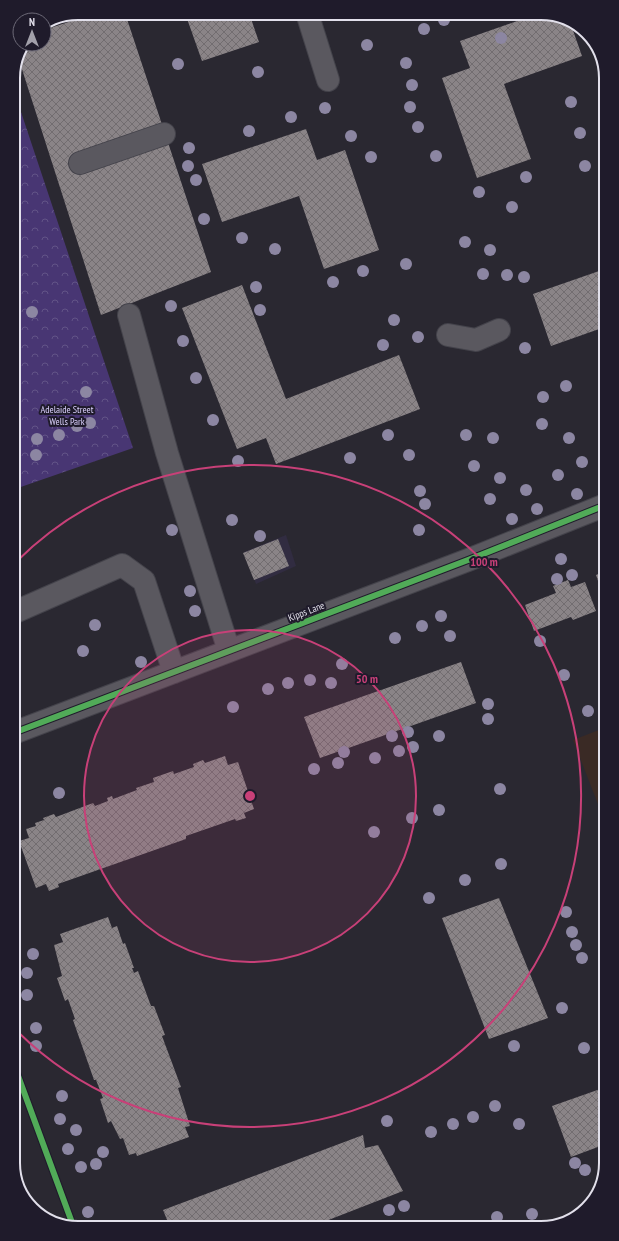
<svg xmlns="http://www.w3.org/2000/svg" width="619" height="1241" viewBox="0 0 619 1241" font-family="'PT Sans Narrow',sans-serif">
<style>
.built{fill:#312c41}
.education{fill:#3a2a25}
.park{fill:url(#park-crowns)}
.building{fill:url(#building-cross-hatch)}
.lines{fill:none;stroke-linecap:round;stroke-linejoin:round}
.minor-casing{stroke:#44434b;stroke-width:24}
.minor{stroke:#5a585f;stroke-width:22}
.cycleway-casing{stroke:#1f1b2b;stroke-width:8}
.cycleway{stroke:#51ab58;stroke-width:6}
.tree{fill:#8c86a2}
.ring{fill:none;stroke:#c84078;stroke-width:2}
.labels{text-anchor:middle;stroke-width:4;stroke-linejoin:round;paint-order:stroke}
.park-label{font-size:10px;fill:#dcd2fe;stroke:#1f1b2b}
.street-label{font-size:10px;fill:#e2e0eb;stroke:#1f1b2b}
.rim{fill:none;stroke:#e2e0eb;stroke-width:2}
.centre{fill:#c84078;stroke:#1f1b2b;stroke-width:2}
.ring-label{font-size:12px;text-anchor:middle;font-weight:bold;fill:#c84078;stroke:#1f1b2b;stroke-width:4;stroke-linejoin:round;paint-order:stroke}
</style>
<defs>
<pattern id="park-crowns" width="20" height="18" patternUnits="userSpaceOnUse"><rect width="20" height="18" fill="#483673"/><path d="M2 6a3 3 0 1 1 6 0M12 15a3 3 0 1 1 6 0" fill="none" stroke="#625387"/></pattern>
<pattern id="building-cross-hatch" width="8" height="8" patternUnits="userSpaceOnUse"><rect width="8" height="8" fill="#8a8487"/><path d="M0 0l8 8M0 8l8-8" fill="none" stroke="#726d70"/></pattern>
</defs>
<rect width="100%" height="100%" fill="#2a2831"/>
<path class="built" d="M286,535L296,566L256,584L244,552Z"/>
<path class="education" d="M604,728L605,822L573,740Z"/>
<path class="park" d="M13,88L133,448L15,489Z"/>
<path class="building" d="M96,13H125L211,272L101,315L19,60L27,44H44V30Z
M185,13H249L259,42L202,61Z
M540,13H546L570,22L582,56L504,84L531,159L477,178L442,78L470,68L460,41Z
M306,129L317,160L345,150L379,250L324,269L299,196L222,222L202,164Z
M602,270V328L551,346L533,294Z
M242,285L286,399L399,355L420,409L276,464L266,438L237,449L182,308Z
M278,539L289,566L254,580L243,553Z
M603,572L604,595H603L596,575Z
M568,580L571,587L585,582L596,611L573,620L571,617L534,631L525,605L556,593L553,586Z
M461,662L476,703L320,758L304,717Z
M225,756L228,765L238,762L254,809L244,813L246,818L236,821L235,819L186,836V839L58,884L59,887L49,891L46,884L36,888L19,841L29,838L26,829L36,826L35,823L44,820L43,818L54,814L56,817L93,803L95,806L108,801L107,798L112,796L113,799L137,790L136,788L154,782L153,778L173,771L174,774L194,767L193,764L203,760L205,763Z
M499,898L548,1018L489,1039L442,918Z
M108,917L112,928L117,926L123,944L125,943L134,968H132L134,973L138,971L151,1006H154L165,1035L162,1036L181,1087L178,1088L190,1126L185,1127L189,1137L137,1156L136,1153L129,1155L123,1138L120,1139L111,1121L108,1123L100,1099L103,1098L96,1080H94L73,1020L75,1019L68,999L65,1001L57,978L62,976L54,945L63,942L60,934Z
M606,1087V1144L571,1157L552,1106Z
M363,1135L365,1148L378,1145L403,1191L313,1226L170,1227L163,1210Z"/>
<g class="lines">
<g class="minor-casing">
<path id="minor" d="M307,13L328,80
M80,163L164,134
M129,315L167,453L229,651
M448,335L476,340L499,330
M15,612L122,565L144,581L174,672
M16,732L468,560L603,506"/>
</g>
<use href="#minor" class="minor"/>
<g class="cycleway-casing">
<path id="cycleway" d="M16,732L468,560L603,506
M17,1073L74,1228"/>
</g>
<use href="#cycleway" class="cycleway"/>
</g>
<g class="tree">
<circle cx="444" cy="20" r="6"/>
<circle cx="424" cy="29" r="6"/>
<circle cx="501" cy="38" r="6"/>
<circle cx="367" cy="45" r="6"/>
<circle cx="406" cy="63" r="6"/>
<circle cx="178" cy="64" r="6"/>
<circle cx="258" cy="72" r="6"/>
<circle cx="412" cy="85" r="6"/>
<circle cx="571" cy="102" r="6"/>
<circle cx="410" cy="107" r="6"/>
<circle cx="325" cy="108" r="6"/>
<circle cx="291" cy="117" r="6"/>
<circle cx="418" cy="127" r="6"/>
<circle cx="249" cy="131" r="6"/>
<circle cx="580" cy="133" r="6"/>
<circle cx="351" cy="136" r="6"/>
<circle cx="189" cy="148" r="6"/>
<circle cx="436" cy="156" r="6"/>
<circle cx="371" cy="157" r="6"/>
<circle cx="188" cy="166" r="6"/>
<circle cx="585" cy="166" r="6"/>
<circle cx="526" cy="177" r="6"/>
<circle cx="196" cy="180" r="6"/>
<circle cx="479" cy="192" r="6"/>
<circle cx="512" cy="207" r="6"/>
<circle cx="204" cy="219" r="6"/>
<circle cx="242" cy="238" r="6"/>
<circle cx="465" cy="242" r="6"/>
<circle cx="275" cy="249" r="6"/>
<circle cx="490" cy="250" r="6"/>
<circle cx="406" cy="264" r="6"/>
<circle cx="363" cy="271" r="6"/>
<circle cx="483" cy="274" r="6"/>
<circle cx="507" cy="275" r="6"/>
<circle cx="524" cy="277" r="6"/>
<circle cx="333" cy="282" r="6"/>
<circle cx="256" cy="287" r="6"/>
<circle cx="171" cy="306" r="6"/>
<circle cx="260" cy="310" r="6"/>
<circle cx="32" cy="312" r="6"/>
<circle cx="394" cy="320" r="6"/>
<circle cx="418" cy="337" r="6"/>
<circle cx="183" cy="341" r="6"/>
<circle cx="383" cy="345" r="6"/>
<circle cx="525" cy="348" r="6"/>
<circle cx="196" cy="378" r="6"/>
<circle cx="566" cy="386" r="6"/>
<circle cx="86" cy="392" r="6"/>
<circle cx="543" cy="397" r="6"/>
<circle cx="213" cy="420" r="6"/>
<circle cx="90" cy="423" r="6"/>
<circle cx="542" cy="424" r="6"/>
<circle cx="77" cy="426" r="6"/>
<circle cx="59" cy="435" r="6"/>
<circle cx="388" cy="435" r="6"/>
<circle cx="466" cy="435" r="6"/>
<circle cx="493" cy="438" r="6"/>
<circle cx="569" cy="438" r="6"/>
<circle cx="37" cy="439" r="6"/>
<circle cx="36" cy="455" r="6"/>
<circle cx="409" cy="455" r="6"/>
<circle cx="350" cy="458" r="6"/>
<circle cx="238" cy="461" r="6"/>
<circle cx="582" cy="462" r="6"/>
<circle cx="474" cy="466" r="6"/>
<circle cx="558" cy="475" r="6"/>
<circle cx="500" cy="478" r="6"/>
<circle cx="526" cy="490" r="6"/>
<circle cx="420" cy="491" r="6"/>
<circle cx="577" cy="494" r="6"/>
<circle cx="490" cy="499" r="6"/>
<circle cx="425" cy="504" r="6"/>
<circle cx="537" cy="509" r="6"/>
<circle cx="512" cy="519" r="6"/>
<circle cx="232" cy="520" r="6"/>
<circle cx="172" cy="530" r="6"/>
<circle cx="419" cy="530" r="6"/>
<circle cx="260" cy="536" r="6"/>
<circle cx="561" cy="559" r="6"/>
<circle cx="572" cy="575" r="6"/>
<circle cx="557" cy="579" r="6"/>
<circle cx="190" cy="591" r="6"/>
<circle cx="195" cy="611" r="6"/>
<circle cx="441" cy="616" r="6"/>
<circle cx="95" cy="625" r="6"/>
<circle cx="422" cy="626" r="6"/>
<circle cx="450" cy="636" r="6"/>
<circle cx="395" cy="638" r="6"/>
<circle cx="540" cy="641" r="6"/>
<circle cx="83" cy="651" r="6"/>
<circle cx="141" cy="662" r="6"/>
<circle cx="342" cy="664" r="6"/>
<circle cx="564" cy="675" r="6"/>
<circle cx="310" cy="680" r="6"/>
<circle cx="288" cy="683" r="6"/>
<circle cx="331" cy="683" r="6"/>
<circle cx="268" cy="689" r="6"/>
<circle cx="488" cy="704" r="6"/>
<circle cx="233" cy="707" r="6"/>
<circle cx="588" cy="711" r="6"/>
<circle cx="488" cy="719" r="6"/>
<circle cx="408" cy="732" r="6"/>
<circle cx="392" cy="736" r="6"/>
<circle cx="439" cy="736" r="6"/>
<circle cx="413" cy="747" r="6"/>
<circle cx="399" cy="751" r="6"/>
<circle cx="344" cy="752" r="6"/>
<circle cx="375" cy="758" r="6"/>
<circle cx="338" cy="763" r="6"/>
<circle cx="314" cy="769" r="6"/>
<circle cx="500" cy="789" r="6"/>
<circle cx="59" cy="793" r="6"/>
<circle cx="439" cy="810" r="6"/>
<circle cx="412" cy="818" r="6"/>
<circle cx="374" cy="832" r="6"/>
<circle cx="501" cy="864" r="6"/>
<circle cx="465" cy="880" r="6"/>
<circle cx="429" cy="898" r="6"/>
<circle cx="566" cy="912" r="6"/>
<circle cx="572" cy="932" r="6"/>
<circle cx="576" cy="945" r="6"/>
<circle cx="33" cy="954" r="6"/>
<circle cx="582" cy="958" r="6"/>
<circle cx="27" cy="973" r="6"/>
<circle cx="27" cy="995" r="6"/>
<circle cx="562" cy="1008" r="6"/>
<circle cx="36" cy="1028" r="6"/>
<circle cx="36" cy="1046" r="6"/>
<circle cx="514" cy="1046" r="6"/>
<circle cx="584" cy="1048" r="6"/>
<circle cx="62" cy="1096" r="6"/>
<circle cx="495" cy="1106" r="6"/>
<circle cx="473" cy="1117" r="6"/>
<circle cx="60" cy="1119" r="6"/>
<circle cx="387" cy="1121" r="6"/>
<circle cx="453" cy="1124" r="6"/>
<circle cx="519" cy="1124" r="6"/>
<circle cx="76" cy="1130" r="6"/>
<circle cx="431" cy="1132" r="6"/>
<circle cx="68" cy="1149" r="6"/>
<circle cx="103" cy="1152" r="6"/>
<circle cx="575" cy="1163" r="6"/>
<circle cx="96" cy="1164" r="6"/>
<circle cx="81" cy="1167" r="6"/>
<circle cx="585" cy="1170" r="6"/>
<circle cx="404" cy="1206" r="6"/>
<circle cx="389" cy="1210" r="6"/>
<circle cx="88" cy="1212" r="6"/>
<circle cx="532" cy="1214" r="6"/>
<circle cx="497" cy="1217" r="6"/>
</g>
<circle cx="250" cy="796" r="166" fill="#c84078" fill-opacity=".12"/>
<g class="ring">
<circle cx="250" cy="796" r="166"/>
<path d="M16 562A331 331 0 1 1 18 1032"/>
</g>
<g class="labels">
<g class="park-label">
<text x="67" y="413">Adelaide Street<tspan x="67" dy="12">Wells Park</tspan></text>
</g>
<g class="street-label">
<text transform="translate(306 611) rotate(-21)" y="4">Kipps Lane</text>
</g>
</g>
<path d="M0 0H619V1241H0ZM78 20H541A58 58 0 0 1 599 78V1163A58 58 0 0 1 541 1221H78A58 58 0 0 1 20 1163V78A58 58 0 0 1 78 20Z" fill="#1f1b2b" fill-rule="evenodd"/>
<path class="rim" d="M78 20H541A58 58 0 0 1 599 78V1163A58 58 0 0 1 541 1221H78A58 58 0 0 1 20 1163V78A58 58 0 0 1 78 20Z"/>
<circle cx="250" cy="796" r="6" class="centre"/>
<g class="ring-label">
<text x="484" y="566">100 m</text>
<text x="367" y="683">50 m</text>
</g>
<g transform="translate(32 32)"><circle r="19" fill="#1f1b2b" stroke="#6d6a78"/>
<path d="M0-3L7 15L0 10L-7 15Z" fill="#a2a0aa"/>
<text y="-6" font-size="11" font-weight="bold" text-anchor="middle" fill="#e2e0eb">N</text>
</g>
</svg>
